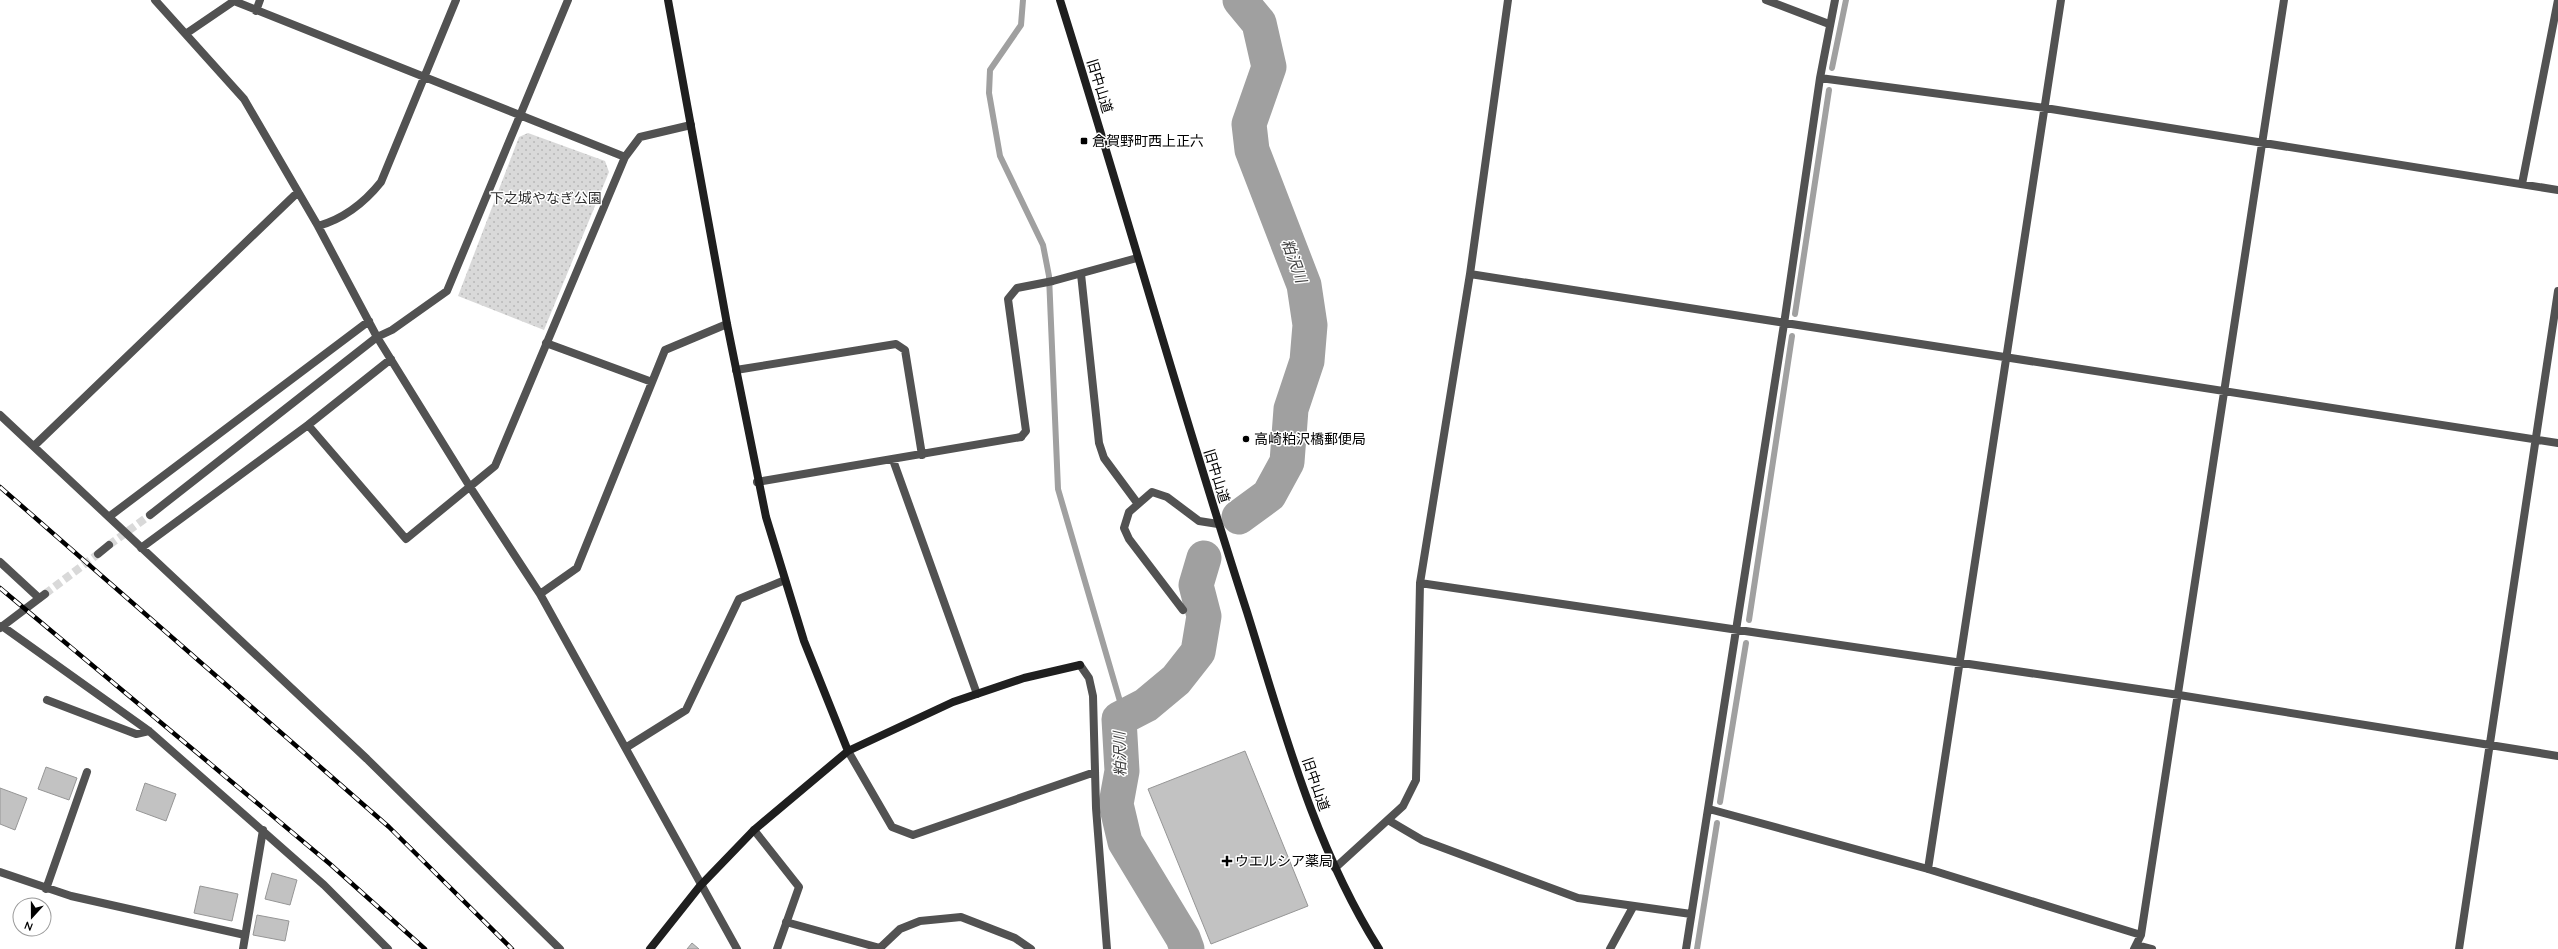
<svg xmlns="http://www.w3.org/2000/svg" width="2558" height="949" viewBox="0 0 2558 949" font-family="Quicksand,'Noto Sans JP',sans-serif">
<style>
.park{fill:url(#park-dots)}
.lines{fill:none;stroke-linecap:round;stroke-linejoin:round}
.stream{stroke:#a0a0a0;stroke-width:6}
.river{stroke:#a0a0a0;stroke-width:35}
.building{fill:#c2c2c2;stroke:#969696}
.street-tunnel{stroke:#d9d9d9;stroke-width:8;stroke-dasharray:8 4;stroke-linecap:butt}
.lane{stroke:#525252;stroke-width:8}
.street{stroke:#525252;stroke-width:8}
.secondary{stroke:#1f1f1f;stroke-width:8}
.rail-casing{stroke:#000;stroke-width:4.5}
.rail{stroke:#fff;stroke-width:3;stroke-dasharray:9;stroke-linecap:butt}
.poi-dot{fill:#000;stroke:#fff;stroke-width:1.5}
.labels{text-anchor:middle;stroke-width:3;stroke-linejoin:round;paint-order:stroke}
.street-label{font-size:14px;fill:#000;stroke:#fff}
.poi-label{font-size:14px;fill:#000;stroke:#fff;text-anchor:start}
.park-label{font-size:14px;fill:#303030;stroke:#fff}
.water-label{font-size:15px;font-style:italic;fill:#414141;stroke:#fff}
</style>
<defs>
<pattern id="park-dots" width="8" height="8" patternUnits="userSpaceOnUse"><rect width="8" height="8" fill="#d9d9d9"/><path d="M2 2h.1M6 6h.1" fill="none" stroke="#b8b8b8" stroke-width="1.8" stroke-linecap="round"/></pattern>
</defs>
<rect width="100%" height="100%" fill="#fff"/>
<path class="park" d="M528,133L605,161L609,172L544,330L458,296L519,137Z"/>
<g class="lines">
<path class="stream" d="M1023,0L1021,25L990,70L989,93L1000,156L1043,245L1049,276L1058,489L1124,715
M1832,68L1846,0
M1795,314L1829,90
M1749,620L1792,336
M1720,802L1746,643
M1697,949L1717,823"/>
<path class="river" d="M1239,517L1269,495L1287,462L1291,409L1307,361L1310,325L1304,285L1252,150L1249,124L1269,67L1259,23L1240,0
M1187,949L1183,938L1125,842L1116,804L1122,771L1119,719L1146,705L1176,680L1198,652L1204,616L1196,585L1204,558"/>
</g>
<path class="building" d="M1245,751L1308,906L1211,944L1148,789Z
M46,767L77,778L69,800L38,789Z
M145,783L176,794L166,821L136,810Z
M0,788L27,798L15,830L0,824Z
M272,873L297,880L290,905L265,899Z
M200,886L238,894L232,921L194,913Z
M257,915L289,921L285,941L253,935Z
M692,943L699,949H687Z"/>
<g class="lines">
<path class="street-tunnel" d="M109,545L150,515
M45,594L98,554"/>
<path class="lane" d="M1081,274L1099,443L1104,458L1138,504
M1021,437L1026,431L1008,299L1017,288L1053,281L1137,258
M0,562L39,598
M1183,610L1129,539L1124,528L1129,512L1152,492L1167,497L1199,521L1218,524
M1610,949L1633,907"/>
<path class="street" d="M155,0L244,99L318,226L377,337L470,487L540,594L737,949
M1766,0L1829,24
M256,11L260,0
M187,33L234,1L625,157
M1820,78L2045,108L2558,190
M2522,184L2558,0
M318,226C343,219 365,202 381,182L456,0
M1470,274L2558,443
M546,343L652,382
M736,370L896,344L905,350L922,455
M0,415L367,759L560,949
M308,425L406,539L495,466L625,157L640,137L691,125
M34,446L298,192
M893,460L977,694
M757,482L1021,437
M150,515L377,337L392,330L447,291L568,0
M110,516L369,321
M141,548L308,425L391,359
M98,554L109,545
M1420,583L2179,695L2558,756
M540,594L577,568L665,350L727,324
M2,626L149,731L324,885L388,949
M0,628L45,594
M1080,665L1089,678L1093,696L1096,808L1107,949
M47,700L136,734L149,731
M627,747L686,710L739,599L785,580
M848,751L892,827L913,835L1095,772
M1709,809L1928,869L2141,935
M1388,820L1422,840L1578,898L1691,914
M754,830L799,887L777,949
M1335,868L1403,806L1416,780L1420,583L1470,274L1508,0
M1928,869L2061,0
M0,872L71,896L245,935
M46,889L87,772
M786,922L880,948L900,929L920,921L961,917L1015,938L1031,949
M2137,945L2152,949
M243,949L263,830
M1686,949L1784,324L1820,78L1835,0
M2134,949L2141,935L2284,0
M2459,949L2558,291"/>
<path class="secondary" d="M668,0L727,324L766,517L804,641L848,751
M1060,0C1124,204 1181,409 1247,612C1283,727 1314,846 1379,949
M650,949L700,886L754,830L848,751L953,702L1024,678L1080,665"/>
<g class="rail-casing">
<path id="rail" d="M0,487L389,827L512,949
M0,588L330,864L425,949"/>
</g>
<use href="#rail" class="rail"/>
</g>
<g class="poi-dot">
<rect x="1080" y="137" width="8" height="8" rx="2"/>
<circle cx="1246" cy="439" r="4"/>
<path d="M1225 855h4v4h4v4h-4v4h-4v-4h-4v-4h4z"/>
</g>
<g class="labels">
<g class="street-label">
<text transform="translate(1100 86) rotate(73)" y="5">旧中山道</text>
<text transform="translate(1217 476) rotate(73)" y="5">旧中山道</text>
<text transform="translate(1316 784) rotate(71)" y="5">旧中山道</text>
</g>
<g class="poi-label">
<text x="1092" y="146">倉賀野町西上正六</text>
<text x="1254" y="444">高崎粕沢橋郵便局</text>
<text x="1235" y="866">ウエルシア薬局</text>
</g>
<g class="park-label">
<text x="546" y="203">下之城やなぎ公園</text>
</g>
<g class="water-label">
<text transform="translate(1294 261) rotate(70)" y="5">粕沢川</text>
<text transform="translate(1120 754) rotate(-91)" y="5">粕沢川</text>
</g>
</g>
<g transform="translate(32 917) rotate(201)"><circle r="19" fill="#ffffff" stroke="#999999"/>
<path d="M0-3L7 15L0 10L-7 15Z" fill="#000000"/>
<text y="-6" font-size="11" font-weight="bold" text-anchor="middle" fill="#000000">N</text>
</g>
</svg>
